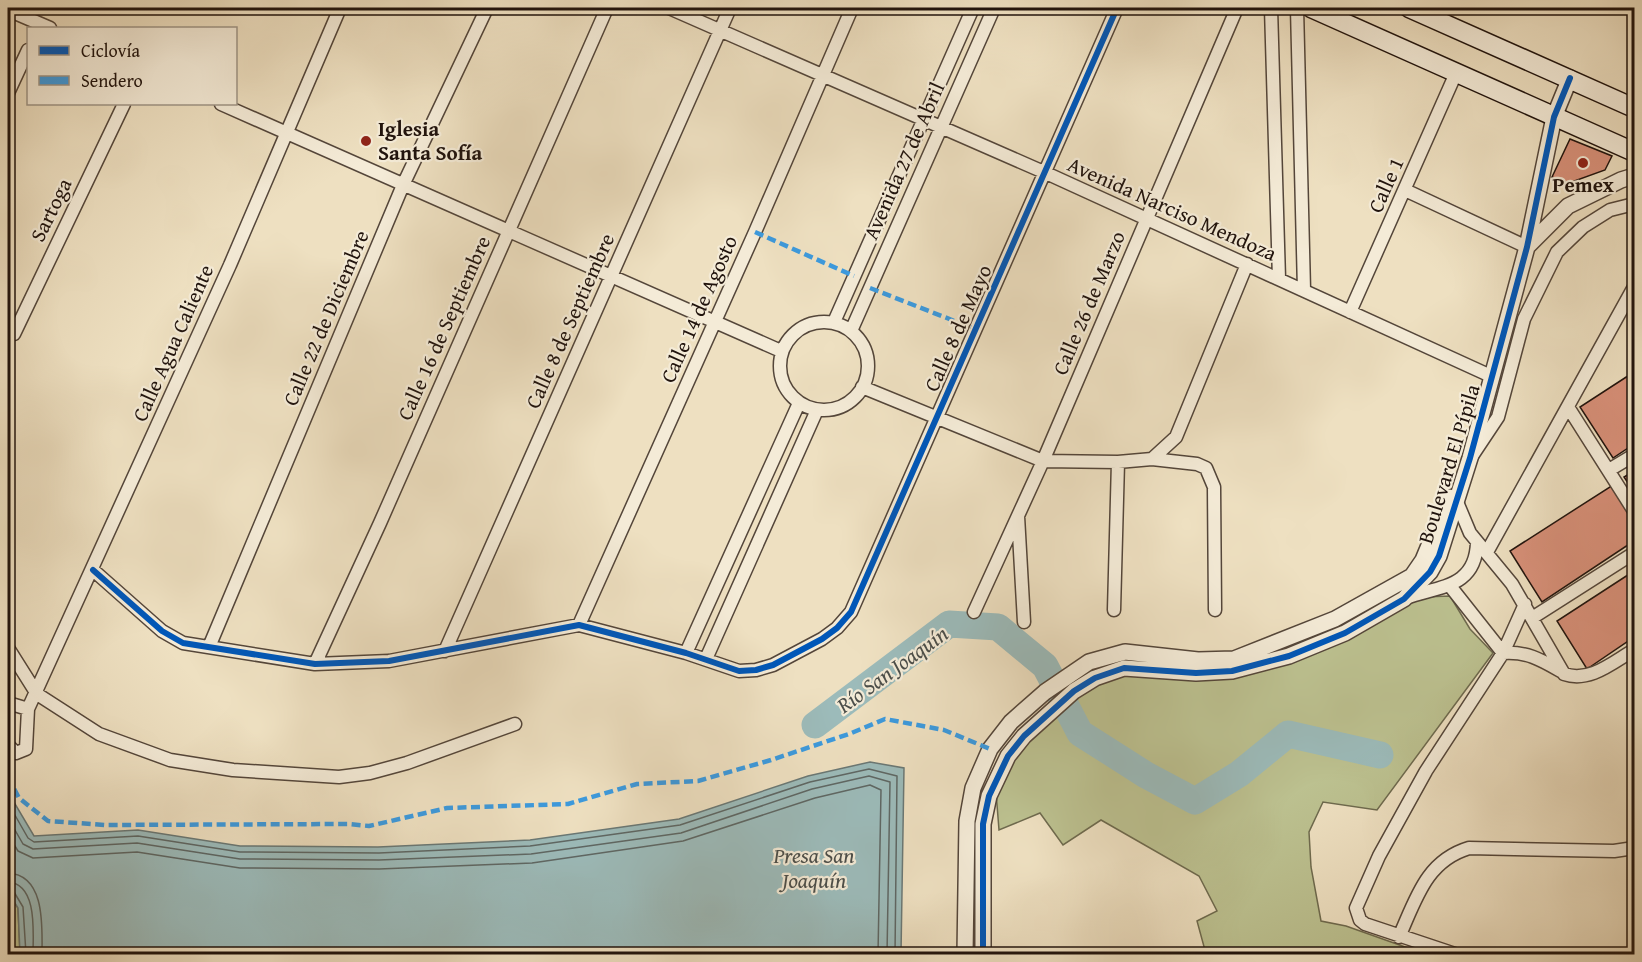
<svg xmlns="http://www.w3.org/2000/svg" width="1642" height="962" viewBox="0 0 1642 962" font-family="'Gentium Book Plus',serif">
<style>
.green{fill:#bcc190;stroke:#6e6a4e;stroke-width:1.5}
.water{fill:#9cbbba;stroke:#6a7875;stroke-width:1.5}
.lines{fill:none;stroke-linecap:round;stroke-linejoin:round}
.shore{stroke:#5e6764;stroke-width:1.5}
.river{stroke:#9cbbba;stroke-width:27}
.building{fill:#d89079;stroke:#20130d;stroke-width:1.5}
.minor-casing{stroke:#54463a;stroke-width:15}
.tertiary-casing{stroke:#54463a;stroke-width:18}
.secondary-casing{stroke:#20130d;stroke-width:21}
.minor{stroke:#f4ebd7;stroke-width:12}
.tertiary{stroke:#f4ebd7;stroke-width:15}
.secondary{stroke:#f4ebd7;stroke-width:18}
.quiet{stroke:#3c9ade;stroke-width:4.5;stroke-dasharray:9 4.5;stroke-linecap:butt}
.cycleway-casing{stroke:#f4ebd7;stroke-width:10}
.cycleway{stroke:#0057b8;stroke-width:6}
.poi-dot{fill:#8f2418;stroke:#f4ebd7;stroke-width:2}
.labels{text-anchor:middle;stroke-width:4.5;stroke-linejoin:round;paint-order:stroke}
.poi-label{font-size:21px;font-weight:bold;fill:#20130d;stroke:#f4ebd7;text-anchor:start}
.street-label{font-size:21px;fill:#20130d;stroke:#f4ebd7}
.water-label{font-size:22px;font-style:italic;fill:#4b4e4a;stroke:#f4ebd7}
</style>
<rect width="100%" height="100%" fill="#eee0c1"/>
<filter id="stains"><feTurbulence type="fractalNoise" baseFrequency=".00333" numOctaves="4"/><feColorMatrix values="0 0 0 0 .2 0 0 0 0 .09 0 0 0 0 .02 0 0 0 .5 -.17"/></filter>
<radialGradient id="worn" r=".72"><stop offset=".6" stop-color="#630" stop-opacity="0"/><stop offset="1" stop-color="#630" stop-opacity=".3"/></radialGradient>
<path class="green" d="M1450,596L1470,629L1493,653L1377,810L1323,802L1309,832L1311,867L1321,921L1346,926L1425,954H1206L1197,921L1217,911L1199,876L1101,820L1063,845L1040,813L999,830L996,792L1025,739L1087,688L1133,672L1221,677L1423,597Z
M8,892L18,908L20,954H8Z"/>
<path class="water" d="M870,762L904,768L901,954H20L18,908L8,892V792L34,836L138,830L240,846L378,847L530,840L679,819L808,776Z"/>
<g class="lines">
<path class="shore" d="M8,803L28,838L34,842L138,836L240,852L379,853L530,846L680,825L810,782L869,769L897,776L895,954
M8,818L23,844L33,849L137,843L240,859L379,860L531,854L681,833L812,789L869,776L890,782L887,954
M8,835L18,851L33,858L137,852L240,868L379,869L532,863L683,841L815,798L870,785L881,790L878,954
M8,873C46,875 42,928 42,954
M8,882C38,884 33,933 33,954
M8,890L14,892L23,907L26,954"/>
<path class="river" d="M815,725L949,624L998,627L1045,666L1080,733L1146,775L1195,801L1239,774L1288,734L1380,755"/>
</g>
<path class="building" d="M1570,139L1612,156L1605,170L1569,183L1552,177Z
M1634,372V444L1613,458L1580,407Z
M1634,471V492L1624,477Z
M1613,485L1634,518V541L1542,602L1510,551Z
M1634,571V637L1587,669L1557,621Z"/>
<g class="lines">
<g class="minor-casing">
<path id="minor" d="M669,8L1046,173L1493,377
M1271,8L1279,279
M1297,8L1304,290
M8,10L50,28
M8,93L28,50
M221,104L781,351
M1405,190L1527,247
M1350,312L1456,73
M780 366a44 44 0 1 1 88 0a44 44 0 1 1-88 0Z
M834,322L973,8
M851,331L994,8
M14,334L124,104
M862,387L1043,461L1118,462L1152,459L1197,464L1206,468L1214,487L1215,610
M1568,407L1634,511
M1472,456L1498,417L1524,319L1557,252L1583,227L1610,210L1634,204
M1152,459L1176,437L1247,264
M1609,470L1634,455
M1452,500L1457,502L1470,533L1512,584L1564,674C1590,683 1613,662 1634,650
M1018,516L1024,622
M1487,552L1634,287
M93,570L162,631L183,643L315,664L389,661L579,625L686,653L739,671L756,670L773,665L822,639L837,628L851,612L1117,8
M1450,586L1503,653C1528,651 1543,661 1564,673
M1406,598C1439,586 1476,588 1477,542
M1114,610L1118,462
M974,612L1043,461L1237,8
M1532,618L1634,553
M579,625L755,232L852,8
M209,647L403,185L487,8
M8,648L37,694L99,734L170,760L233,770L339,777L370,773L407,763L515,724
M445,651L730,8
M686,653L799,403
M706,659L817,410
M315,664L380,523L607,8
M8,703L28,709
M8,745L16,753L26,749L28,709L230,265L340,8
M1399,937C1416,899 1426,861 1469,848L1614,851L1634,848
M1455,954L1365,924L1360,920L1356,908L1379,856L1426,771L1503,653L1525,604"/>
</g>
<g class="tertiary-casing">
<path id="tertiary" d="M1527,247L1568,206L1621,180L1634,176
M965,954L967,821L973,788L990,749L1011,722L1045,692L1089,662L1125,652L1198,660L1234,659L1335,619L1412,576L1423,560L1449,497
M983,954V824L989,796L1008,756L1024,736L1074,691L1095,678L1124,668L1196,673L1232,671L1289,656L1345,633L1404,599L1430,572L1439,556L1470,458L1527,247L1554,117L1570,78"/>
</g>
<g class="secondary-casing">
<path id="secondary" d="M1311,8L1634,152
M1409,8L1634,108"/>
</g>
<use href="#minor" class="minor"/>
<use href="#tertiary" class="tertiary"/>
<use href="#secondary" class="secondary"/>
<path class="quiet" d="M755,232L854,276
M870,288L975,329
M8,777L19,798L48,821L105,825L348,824L369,826L447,808L568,804L637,784L698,781L771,760L849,734L885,719L944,730L990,749"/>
<g class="cycleway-casing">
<path id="cycleway" d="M93,570L162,631L183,643L315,664L389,661L579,625L686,653L739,671L756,670L773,665L822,639L837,628L851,612L1117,8
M983,954V824L989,796L1008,756L1024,736L1074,691L1095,678L1124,668L1196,673L1232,671L1289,656L1345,633L1404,599L1430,572L1439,556L1470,458L1527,247L1554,117L1570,78"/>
</g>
<use href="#cycleway" class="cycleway"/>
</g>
<g class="poi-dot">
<circle cx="366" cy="141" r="6"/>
<circle cx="1583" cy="163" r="6"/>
</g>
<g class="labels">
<g class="poi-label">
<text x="378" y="136">Iglesia<tspan x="378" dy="24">Santa Sofía</tspan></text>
<text x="1583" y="192" text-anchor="middle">Pemex</text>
</g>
<g class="street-label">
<text transform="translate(904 161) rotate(-66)" y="7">Avenida 27 de Abril</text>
<text transform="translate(1386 185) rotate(-66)" y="7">Calle 1</text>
<text transform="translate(1172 209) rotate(24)" y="7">Avenida Narciso Mendoza</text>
<text transform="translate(51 210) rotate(-64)" y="7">Sartoga</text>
<text transform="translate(1089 303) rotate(-67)" y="7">Calle 26 de Marzo</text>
<text transform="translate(699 309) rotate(-66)" y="7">Calle 14 de Agosto</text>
<text transform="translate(326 318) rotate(-67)" y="7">Calle 22 de Diciembre</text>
<text transform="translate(570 321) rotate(-66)" y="7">Calle 8 de Septiembre</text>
<text transform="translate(444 328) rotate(-66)" y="7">Calle 16 de Septiembre</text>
<text transform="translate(958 328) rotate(-66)" y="7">Calle 8 de Mayo</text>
<text transform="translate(173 343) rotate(-66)" y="7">Calle Agua Caliente</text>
<text transform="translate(1449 464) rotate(-73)" y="7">Boulevard El Pípila</text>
</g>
<g class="water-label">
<text transform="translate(892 669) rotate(-36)" y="8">Río San Joaquín</text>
<text x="814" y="863">Presa San<tspan x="814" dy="25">Joaquín</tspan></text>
</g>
</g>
<rect width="1642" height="962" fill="none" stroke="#eee0c1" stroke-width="30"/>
<rect x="9" y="9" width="1624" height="944" fill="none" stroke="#20130d" stroke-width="3"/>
<rect x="15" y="15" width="1612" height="932" fill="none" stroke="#20130d" stroke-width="1.5"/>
<rect x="27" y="27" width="210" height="78" fill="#f4ebd7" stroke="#9f9586" stroke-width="1.5"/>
<rect x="39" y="46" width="30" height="9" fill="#0057b8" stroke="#9f9586" stroke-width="1.5"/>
<text x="81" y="57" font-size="18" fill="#20130d">Ciclovía</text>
<rect x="39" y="76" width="30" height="9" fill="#3c9ade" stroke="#9f9586" stroke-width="1.5"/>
<text x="81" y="87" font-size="18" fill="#20130d">Sendero</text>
<rect width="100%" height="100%" filter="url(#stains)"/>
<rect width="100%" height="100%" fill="url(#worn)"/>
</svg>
